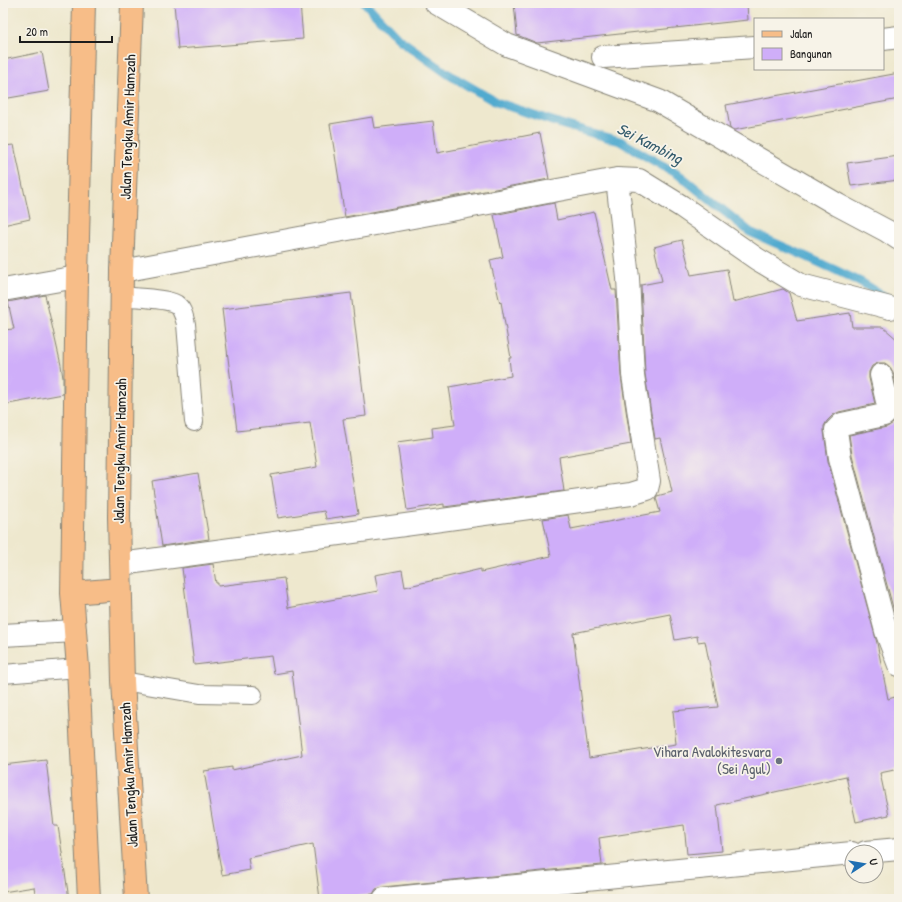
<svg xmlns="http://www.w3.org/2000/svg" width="902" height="902" viewBox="0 0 902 902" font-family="'Patrick Hand',sans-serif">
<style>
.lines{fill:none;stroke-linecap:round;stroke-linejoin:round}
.stream{stroke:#51aacf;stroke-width:9}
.building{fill:#cfaef9;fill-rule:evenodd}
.lane-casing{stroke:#858275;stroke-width:20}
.street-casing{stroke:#858275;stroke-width:24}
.primary-casing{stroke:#858275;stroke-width:24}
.lane{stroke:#fff;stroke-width:18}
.street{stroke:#fff;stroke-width:22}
.primary{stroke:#f7bd88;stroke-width:22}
.worship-dot{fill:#6b7280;stroke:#f7f3e8;stroke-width:1.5}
.labels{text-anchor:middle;stroke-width:3.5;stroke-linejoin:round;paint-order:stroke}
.street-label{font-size:15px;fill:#1c1c1c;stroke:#f7f3e8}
.worship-label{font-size:15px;fill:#5b616d;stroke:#f7f3e8;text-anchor:end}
.water-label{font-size:16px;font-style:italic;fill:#345c6d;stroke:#f7f3e8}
</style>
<rect width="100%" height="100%" fill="#f7f3e8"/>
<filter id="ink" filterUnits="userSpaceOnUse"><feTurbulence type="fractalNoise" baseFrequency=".025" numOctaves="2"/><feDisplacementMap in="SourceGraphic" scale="8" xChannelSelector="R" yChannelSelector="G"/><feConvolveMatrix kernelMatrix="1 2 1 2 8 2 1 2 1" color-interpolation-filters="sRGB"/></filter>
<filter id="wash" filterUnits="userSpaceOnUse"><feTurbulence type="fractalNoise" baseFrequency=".012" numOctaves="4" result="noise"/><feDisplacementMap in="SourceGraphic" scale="16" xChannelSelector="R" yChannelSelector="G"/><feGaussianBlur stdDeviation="0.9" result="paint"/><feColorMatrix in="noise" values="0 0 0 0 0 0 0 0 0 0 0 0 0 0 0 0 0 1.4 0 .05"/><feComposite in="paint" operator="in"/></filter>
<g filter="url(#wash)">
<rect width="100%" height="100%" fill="#eee8ce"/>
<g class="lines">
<path class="stream" d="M365,3L399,39L448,74L496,102L564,125L620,141L682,177L750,232L805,256L861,282L890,300"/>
</g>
<g id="blocks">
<path class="building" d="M174,3H300L303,39L178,49Z
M514,3H747L748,20L537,43L517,35Z
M42,52L49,91L3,99V60Z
M899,73V99L734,130L730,128L726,105Z
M372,117L374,128L433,121L437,153L540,133L549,179L345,217L330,124Z
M14,145L30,219L3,225V146Z
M899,156V180L851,186L847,163Z
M554,203L557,220L594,212L612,290H616L621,376L631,444L559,457L564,491L444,507V504L407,510L397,442L433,437L432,428L455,425L449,387L511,376L509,358H511L501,302L500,303L490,260L503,257L494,215Z
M682,240L691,275L727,269L733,302L783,289L789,293L797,321L850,313L852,327H883L899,341V398L893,372L890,367L885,363H878L872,366L869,372V378L875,404L839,412L833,415L827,421L824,426V431L828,461L877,643L888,699L895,697L899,717V769L880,773L889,815L856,822L846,776L717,805L722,851L687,854L684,825L599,838L602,865L383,887L376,889L373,894L334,899H320L313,844L248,858L250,870L222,875L204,771L232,767V770L302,755L292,671L274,674L271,656L194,665L182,568L213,564L216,583H218V586L284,578L288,608L378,591L375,575L402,570L405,587L481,569V572L551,556L543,519L568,515L571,529L660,512L656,498L657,496L672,492L660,438L655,439L645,374L641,285L662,281L654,247ZM670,614L675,640L697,636L698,642L705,641L718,707L673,711L676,744L589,758L573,633Z
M351,293L366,416L343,419L358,514L326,519L324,511L278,518L271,475L317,467L310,423L237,431L222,309Z
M45,295L61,365L63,378V394L3,405V330L14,329L8,302Z
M899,415V614L895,615L852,455L849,435L887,427L896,421Z
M198,473L209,539L162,546L152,481Z
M46,760L54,826H58L69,899H36L34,887L3,892V765Z"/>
</g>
</g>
<g filter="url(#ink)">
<use href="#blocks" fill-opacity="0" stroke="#858275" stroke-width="1"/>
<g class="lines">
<g class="lane-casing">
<path id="lane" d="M122,296C135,298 166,298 176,304C183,309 184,317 186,324L194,422
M3,674L78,668
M123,681L199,694L253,695"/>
</g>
<g class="street-casing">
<path id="street" d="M436,3L507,45L659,101L838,205L887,231L899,239
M883,39L899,37
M603,57L755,47
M122,271L617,179
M3,290L77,277
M881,375L888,406L887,412L884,415L842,424L836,430L840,458L863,544L886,631L899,665
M121,564L631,494L647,489L649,481L633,375L628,278L617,179L639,180L681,206L757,259L801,285L890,308
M3,635L75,631
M866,852L899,849
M384,899L852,853"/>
</g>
<g class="primary-casing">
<path id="primary" d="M84,3L77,277L72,593L78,668L89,899
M132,3L122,271L119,517L123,681L136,899
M72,593L120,589"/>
</g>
<use href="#lane" class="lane"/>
<use href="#street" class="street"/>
<use href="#primary" class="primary"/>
</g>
</g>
<circle class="worship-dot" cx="779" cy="761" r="4"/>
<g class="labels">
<g class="street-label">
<text transform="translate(128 127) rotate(-88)" y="5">Jalan Tengku Amir Hamzah</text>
<text transform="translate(120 451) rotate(-89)" y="5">Jalan Tengku Amir Hamzah</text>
<text transform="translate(129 775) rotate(-93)" y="5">Jalan Tengku Amir Hamzah</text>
</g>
<g class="worship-label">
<text x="771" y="757">Vihara Avalokitesvara<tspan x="771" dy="17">(Sei Agul)</tspan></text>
</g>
<g class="water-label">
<text transform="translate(650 143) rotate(27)" y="6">Sei Kambing</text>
</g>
</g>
<rect width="902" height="902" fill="none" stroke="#f7f3e8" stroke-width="16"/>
<rect x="754" y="18" width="130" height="52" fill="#f7f3e8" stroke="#9f9d96"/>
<rect x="762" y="31" width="20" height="6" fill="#f7bd88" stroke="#9f9d96"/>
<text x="790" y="38" font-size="12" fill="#1c1c1c">Jalan</text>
<rect x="762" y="48" width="20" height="12" fill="#cfaef9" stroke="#9f9d96"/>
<text x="790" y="58" font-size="12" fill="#1c1c1c">Bangunan</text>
<g transform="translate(864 864) rotate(78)"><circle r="19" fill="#f7f3e8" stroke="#9f9d96"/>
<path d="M0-3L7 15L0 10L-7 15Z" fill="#1f6fb2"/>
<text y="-6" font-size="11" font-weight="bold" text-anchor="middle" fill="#1c1c1c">U</text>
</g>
<path d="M20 36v6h92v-6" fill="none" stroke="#1c1c1c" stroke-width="2"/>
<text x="26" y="36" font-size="12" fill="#1c1c1c" stroke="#f7f3e8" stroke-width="3" paint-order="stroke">20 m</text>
</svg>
